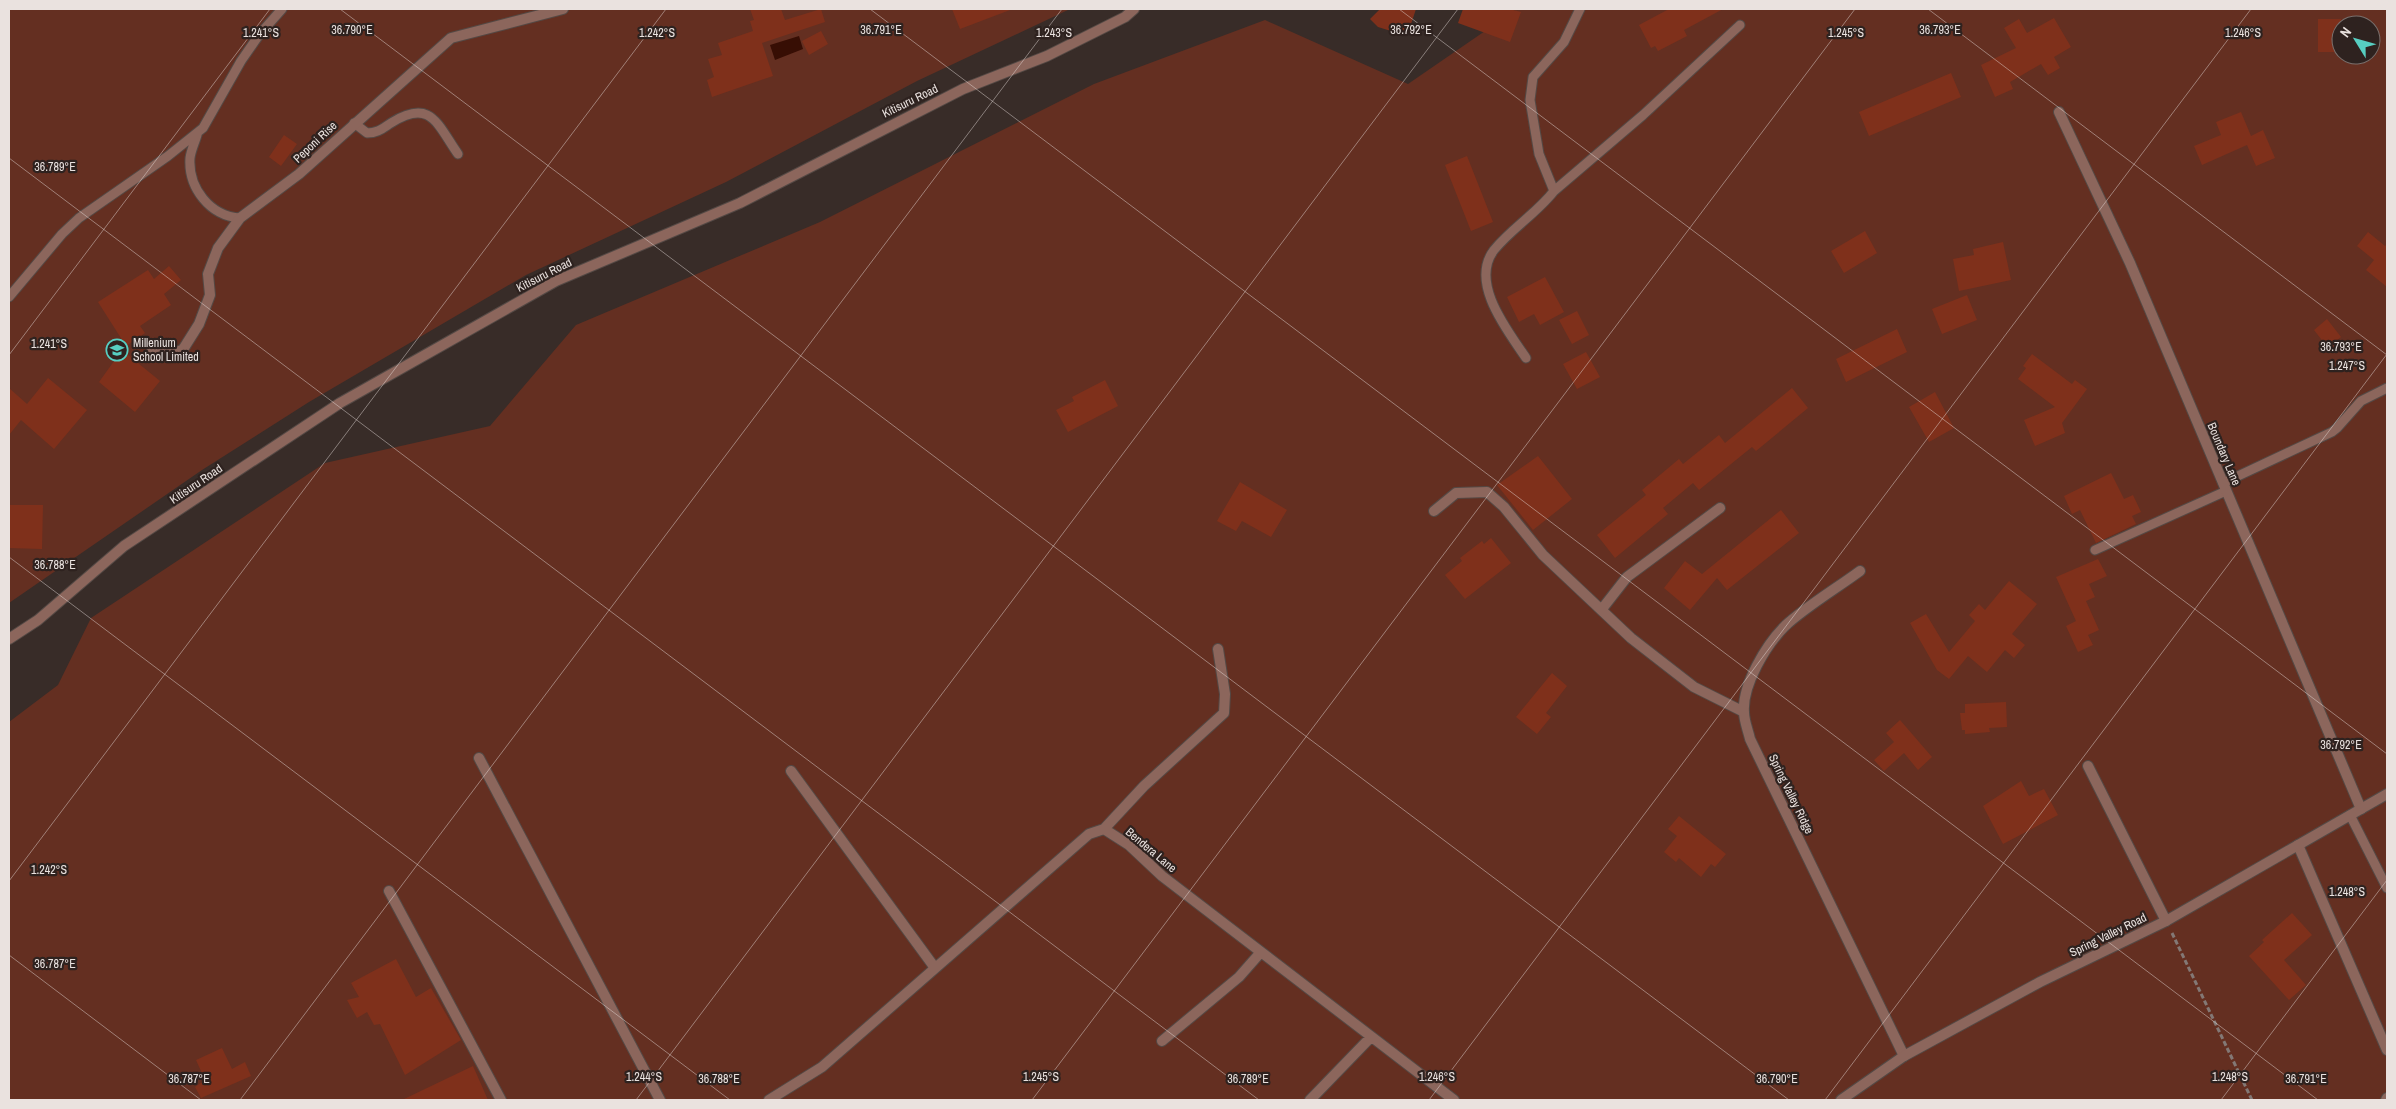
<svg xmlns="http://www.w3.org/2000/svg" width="2396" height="1109" viewBox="0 0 2396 1109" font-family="'Archivo Narrow',sans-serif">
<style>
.green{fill:#642f21;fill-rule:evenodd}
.water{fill:#370e04}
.building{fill:#7f301b}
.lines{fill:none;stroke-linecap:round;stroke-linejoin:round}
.service-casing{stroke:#544945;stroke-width:11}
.minor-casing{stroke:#544945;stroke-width:12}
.tertiary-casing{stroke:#544945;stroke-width:12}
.path{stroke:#837875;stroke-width:3;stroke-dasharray:5 2.5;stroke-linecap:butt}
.service{stroke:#8c665c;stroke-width:9}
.minor{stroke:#8c665c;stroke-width:10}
.tertiary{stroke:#8c665c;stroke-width:10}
.ticks{fill:none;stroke:#eae2df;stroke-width:1;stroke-opacity:0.45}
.labels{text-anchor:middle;stroke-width:4.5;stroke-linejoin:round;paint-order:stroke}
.street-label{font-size:12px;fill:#eae2df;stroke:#2e221f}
.poi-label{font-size:12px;fill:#eae2df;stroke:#2e221f;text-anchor:start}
.ticks-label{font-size:12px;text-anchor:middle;fill:#eae2df;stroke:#2e221f;stroke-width:4.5;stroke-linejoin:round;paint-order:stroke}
</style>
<rect width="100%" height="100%" fill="#382c28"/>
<path class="green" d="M9,9H1070L917,81L726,182L526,275L309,402L202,470L9,603Z
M1517,9H2387V1100H9V722L58,685L91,618L325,463L490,426L576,325L820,222L1094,84L1265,20L1408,84ZM2341,25H2371V55H2341Z"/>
<path class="water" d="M799,36L803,49L775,60L770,45Z"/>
<path class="building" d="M750,9H781L785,20L821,9L825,22L762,43L773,76L712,97L707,80L714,77L708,59L722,55L718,43L753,31L750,21L754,20Z
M952,9H1010V10L960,29Z
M1380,9H1416L1407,36L1378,27L1370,19Z
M1463,9H1510L1521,12L1510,42L1458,23Z
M1669,9H1723L1684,30L1687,36L1658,51L1655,46L1651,48L1639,25Z
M2054,18L2071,47L2054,57L2060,68L2048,75L2041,64L2010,82L2013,89L1995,97L1981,65L2016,48L2004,28L2019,19L2027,33Z
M2318,19H2341V52H2318Z
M821,31L828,44L809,55L802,41Z
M1951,73L1961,97L1869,136L1859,112Z
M2241,112L2251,136L2263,130L2275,158L2256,166L2247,145L2202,165L2194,146L2221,135L2216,122Z
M284,135L297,144L281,166L269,157Z
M1467,156L1493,222L1471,231L1445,165Z
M1865,231L1877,253L1844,273L1831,251Z
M2368,232L2385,246L2387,244V287L2366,270L2374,260L2357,246Z
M2003,242L2011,280L1959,291L1953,259L1974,255L1973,249Z
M169,266L181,280L164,294L171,305L140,326L145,333L126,346L98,302L148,270L154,279Z
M1545,277L1564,312L1540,325L1534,314L1519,322L1507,297Z
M1967,295L1977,320L1942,334L1932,309Z
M1577,311L1589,335L1572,344L1559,320Z
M2327,319L2341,337L2328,348L2314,330Z
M1897,329L1907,352L1846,382L1836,359Z
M122,350L160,381L135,412L99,382Z
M1586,352L1600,377L1577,389L1563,364Z
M2032,354L2072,384L2075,380L2087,389L2062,423L2065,433L2035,446L2024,420L2055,407L2018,379L2026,368L2023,366Z
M48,378L87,410L54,449L21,420L9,435V388L27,404Z
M1105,380L1118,406L1068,432L1056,410L1074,401L1072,397Z
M1792,388L1808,408L1756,451L1752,447L1699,490L1693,483L1663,508L1668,514L1615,558L1597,535L1646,495L1642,490L1679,459L1683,464L1719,435L1725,443Z
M1935,392L1954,428L1929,442L1909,407Z
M1538,456L1572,499L1533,530L1497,485Z
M2111,473L2124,499L2133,495L2141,512L2132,516L2136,524L2096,543L2080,510L2072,514L2064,496Z
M1240,482L1287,510L1271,537L1242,521L1236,531L1217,521Z
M9,505H43L42,549L9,548Z
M1781,510L1799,533L1727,590L1717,578L1690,610L1664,588L1685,561L1702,574Z
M1491,538L1511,563L1465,599L1445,575L1462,561L1460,558L1482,541L1484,544Z
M2098,559L2107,576L2089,584L2095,597L2086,601L2099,630L2088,635L2093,645L2078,652L2066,626L2076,621L2056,577Z
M2009,581L2037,604L2012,634L2025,645L2014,658L2005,650L1987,672L1968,656L1949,679L1937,670L1910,623L1926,614L1949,652L1975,621L1969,615L1979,604L1985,610Z
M1552,673L1567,686L1546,713L1551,717L1537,734L1516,717Z
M2006,702L2007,727L1989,728L1990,732L1965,734V730H1962L1960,713H1965V704Z
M1900,720L1932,757L1918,770L1904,753L1884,771L1874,760L1894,742L1886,733Z
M2021,781L2029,796L2044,789L2058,815L2003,844L1983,806Z
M1679,816L1726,854L1715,867L1711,864L1701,877L1679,858L1676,862L1664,852L1677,836L1668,829Z
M2292,913L2312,935L2284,960L2306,985L2289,1000L2249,956L2264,942L2262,940Z
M396,959L416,997L431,988L461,1040L405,1075L380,1024L374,1025L367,1012L357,1018L347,1000L359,997L351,983Z
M222,1048L232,1069L245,1062L251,1076L201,1098L195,1087L205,1080L196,1060Z
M473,1066L488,1100H402Z"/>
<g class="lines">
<g class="service-casing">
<path id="service" d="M354,123L367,133C378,133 383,128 391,123C431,98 437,124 458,154
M197,135C195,142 191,150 190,158C188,188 210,216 240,218
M1554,191L1643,115L1740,25
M9,297L62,234L79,218L168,156L203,128L241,61L259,35L282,9
M1526,358C1508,331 1469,283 1494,250C1512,228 1537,213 1554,191L1539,154L1530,100L1533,77L1564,42L1580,9
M2223,483L2332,432L2337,428L2361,401L2387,388
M2095,550L2226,491
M2350,815L2387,888"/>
</g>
<g class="minor-casing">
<path id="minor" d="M2059,112L2130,263L2361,809
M152,350L182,351L199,324L210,295L208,274L218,248L240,218L299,174L451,38L563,9
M1434,511L1456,493L1487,492L1504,507L1543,555L1631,638L1694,687L1744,712
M1860,571C1837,588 1804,608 1785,626C1766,645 1742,685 1744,712C1744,721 1748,730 1750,739L1904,1056
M1602,609L1627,577L1720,508
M479,758L660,1100
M2088,766L2166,921
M791,771L935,968
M1104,829L1144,786L1224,713L1225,694L1218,649
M2298,845L2387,1050
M389,891L501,1100
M1162,1041L1239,977L1261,952
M769,1100L822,1067L1089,834L1104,829L1129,845L1162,876L1454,1100
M1310,1100L1371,1037
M2386,1100L2387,1098"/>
</g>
<g class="tertiary-casing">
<path id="tertiary" d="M9,639L38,620L124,546L340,403L556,281L740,203L963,89L1047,56L1125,17L1134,9
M1841,1100L1904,1056L2040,982L2166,921L2387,794"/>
</g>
<path class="path" d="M2172,933L2252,1100"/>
<use href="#service" class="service"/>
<use href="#minor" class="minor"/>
<use href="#tertiary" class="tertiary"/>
</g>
<path class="ticks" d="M340,9L1789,1100M870,9L2318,1100M1399,9L2387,754M1928,9L2387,355M9,158L1259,1100M9,355L270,9M9,557L730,1100M9,881L666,9M9,955L201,1100M240,1100L1062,9M636,1100L1458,9M1032,1100L1855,9M1429,1100L2251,9M1825,1100L2387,354M2221,1100L2387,880"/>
<defs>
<g id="school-ring" transform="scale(1.125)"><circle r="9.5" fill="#2e221f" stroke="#57cec1" stroke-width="1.5"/><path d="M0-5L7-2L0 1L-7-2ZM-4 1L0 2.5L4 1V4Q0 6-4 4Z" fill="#57cec1"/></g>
</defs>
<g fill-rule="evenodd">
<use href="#school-ring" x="117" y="350"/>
</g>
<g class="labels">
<g class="street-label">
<text transform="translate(910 101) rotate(-26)" y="4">Kitisuru Road</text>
<text transform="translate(315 142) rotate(-43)" y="4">Peponi Rise</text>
<text transform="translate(544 275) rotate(-27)" y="4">Kitisuru Road</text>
<text transform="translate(2224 454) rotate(67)" y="4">Boundary Lane</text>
<text transform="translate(196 484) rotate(-34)" y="4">Kitisuru Road</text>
<text transform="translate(1791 794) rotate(64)" y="4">Spring Valley Ridge</text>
<text transform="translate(1151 850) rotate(40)" y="4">Bendera Lane</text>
<text transform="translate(2108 935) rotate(-26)" y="4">Spring Valley Road</text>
</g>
<g class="poi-label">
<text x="133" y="347">Millenium<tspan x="133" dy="14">School Limited</tspan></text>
</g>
</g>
<g class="ticks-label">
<text x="352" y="34">36.790°E</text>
<text x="881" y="34">36.791°E</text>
<text x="1411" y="34">36.792°E</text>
<text x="1940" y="34">36.793°E</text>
<text x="261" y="37">1.241°S</text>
<text x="657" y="37">1.242°S</text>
<text x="1054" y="37">1.243°S</text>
<text x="1846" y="37">1.245°S</text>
<text x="2243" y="37">1.246°S</text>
<text x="55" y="171">36.789°E</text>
<text x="49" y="348">1.241°S</text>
<text x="2341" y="351">36.793°E</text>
<text x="2347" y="370">1.247°S</text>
<text x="55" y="569">36.788°E</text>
<text x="2341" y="749">36.792°E</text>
<text x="49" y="874">1.242°S</text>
<text x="2347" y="896">1.248°S</text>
<text x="55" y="968">36.787°E</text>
<text x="644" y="1081">1.244°S</text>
<text x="1041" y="1081">1.245°S</text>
<text x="1437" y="1081">1.246°S</text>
<text x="2230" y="1081">1.248°S</text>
<text x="189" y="1083">36.787°E</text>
<text x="719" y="1083">36.788°E</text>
<text x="1248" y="1083">36.789°E</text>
<text x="1777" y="1083">36.790°E</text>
<text x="2306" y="1083">36.791°E</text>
</g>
<rect width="2396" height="1109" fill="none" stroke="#eae2df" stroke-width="20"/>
<g transform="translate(2356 40) rotate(307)"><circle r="24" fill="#2e221f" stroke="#796f6c"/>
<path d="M0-4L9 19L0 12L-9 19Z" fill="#57cec1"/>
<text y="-8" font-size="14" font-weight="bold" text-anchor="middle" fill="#eae2df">N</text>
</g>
</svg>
